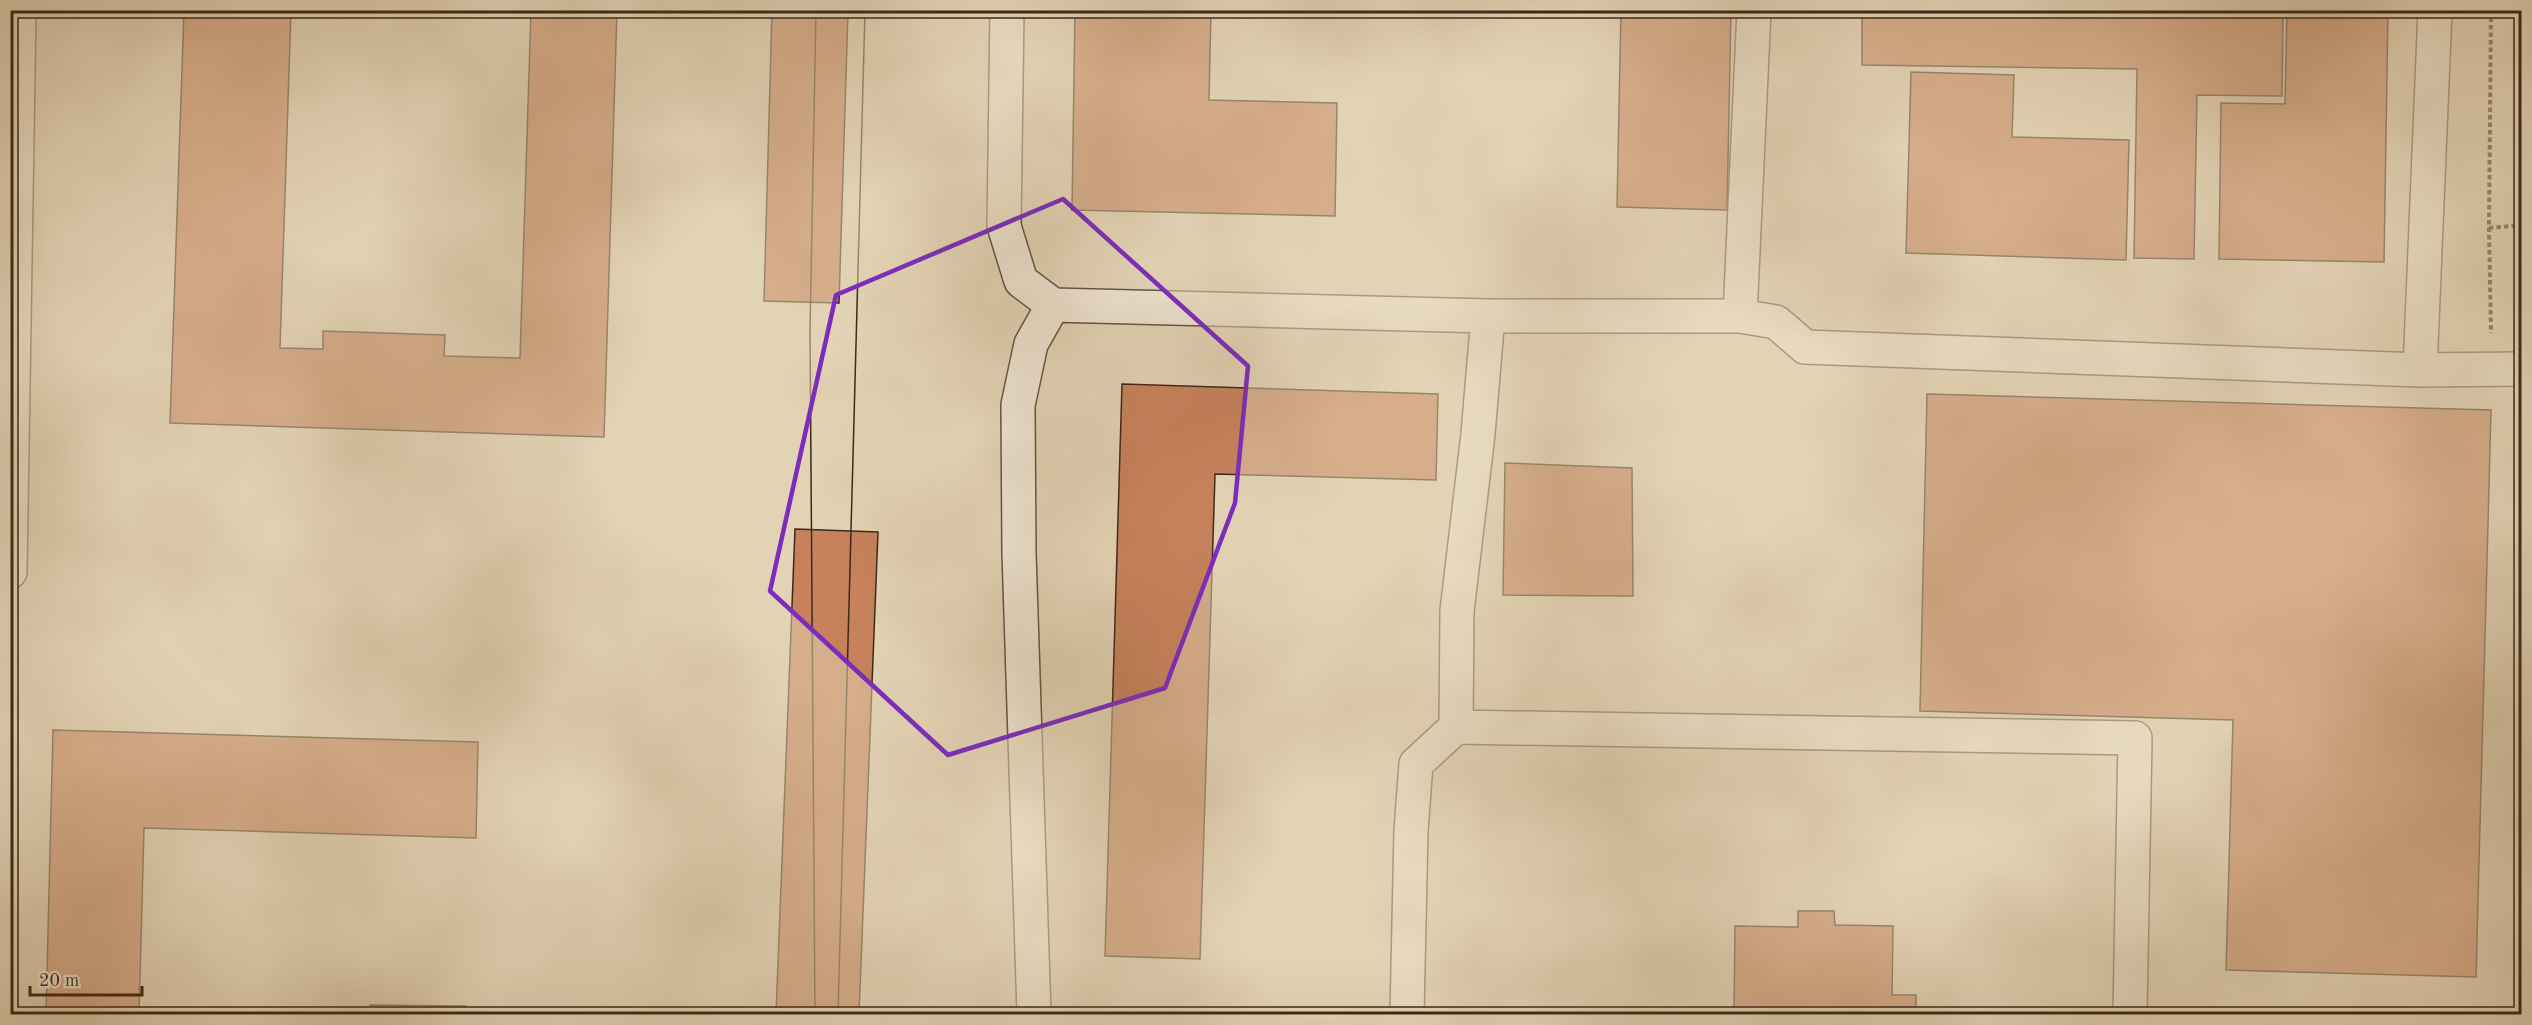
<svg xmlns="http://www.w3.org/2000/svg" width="2532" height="1025" viewBox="0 0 2532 1025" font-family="'Old Standard TT',serif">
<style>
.building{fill:#c7825c;stroke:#3c291a;stroke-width:1.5}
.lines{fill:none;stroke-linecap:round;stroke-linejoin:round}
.minor-casing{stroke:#665441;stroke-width:36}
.path{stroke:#3c291a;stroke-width:4;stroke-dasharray:4.5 3;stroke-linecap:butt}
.minor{stroke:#ede2cf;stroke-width:33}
.tram{stroke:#3c291a;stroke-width:1.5}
.marked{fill:none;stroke:#7b2cbf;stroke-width:4.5;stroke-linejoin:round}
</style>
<rect width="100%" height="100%" fill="#e3d3b5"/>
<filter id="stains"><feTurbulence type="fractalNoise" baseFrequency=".00333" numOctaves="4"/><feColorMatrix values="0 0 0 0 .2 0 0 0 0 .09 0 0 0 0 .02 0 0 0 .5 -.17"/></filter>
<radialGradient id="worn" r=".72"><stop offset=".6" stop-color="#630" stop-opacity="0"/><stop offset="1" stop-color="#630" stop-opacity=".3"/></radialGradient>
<path class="building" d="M184,10H291L280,348L323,349V331L445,335L444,356L520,358L531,10H617L604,437L170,423Z
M772,10H848L839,303L764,301Z
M1075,10H1211L1209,100L1337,103L1335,216L1072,210Z
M1621,10H1731L1727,210L1617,207Z
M1862,10H2283L2282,96L2197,95L2194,259L2134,258L2137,69L1862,65Z
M2287,10H2388L2384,262L2219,259L2221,103L2285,104Z
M1911,72L2014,75L2012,137L2129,140L2126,260L1906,253Z
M1122,384L1438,394L1436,480L1215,474L1200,959L1105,956Z
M1927,394L2491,410L2476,977L2226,970L2233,720L1920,711Z
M1505,463L1632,468L1633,596L1503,595Z
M795,529L878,532L859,1014H776Z
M53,730L478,742L476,838L144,828L139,1014H46Z
M1798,911H1834L1835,925L1893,926L1892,995H1916V1014H1734L1735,926L1798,927Z
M370,1005L466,1006V1014H370Z"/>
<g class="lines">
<g class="minor-casing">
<path id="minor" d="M1007,10L1004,226L1021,281L1053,305L1488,316H1740
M1754,10L1740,316L1776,322L1805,347L2420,370L2522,369
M2420,370L2435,10
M10,572L19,10
M1456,727L1457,611L1478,434L1488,316
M1034,1014L1019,553L1018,405L1031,344L1053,305
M1407,1014L1411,831L1416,764L1456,727L2135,738L2130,1014"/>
</g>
<path class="path" d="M2491,10L2489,228L2491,333
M2489,228L2522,225"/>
<use href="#minor" class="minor"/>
<path class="tram" d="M815,1014L810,331L816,10
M838,1014L865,10"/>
</g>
<path d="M0 0H2532V1025H0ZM1063,199L1248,366L1235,503L1165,688L948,755L770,591L836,295Z" fill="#e3d3b5" fill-opacity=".55" fill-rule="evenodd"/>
<path class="marked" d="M1063,199L1248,366L1235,503L1165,688L948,755L770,591L836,295Z"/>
<rect width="2532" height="1025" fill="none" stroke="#e3d3b5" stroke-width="36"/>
<rect x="12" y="12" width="2508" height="1001" fill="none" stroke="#3c291a" stroke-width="3"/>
<rect x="18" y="18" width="2496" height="989" fill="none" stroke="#3c291a" stroke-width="1.5"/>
<path d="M30 986v9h112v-9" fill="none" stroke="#3c291a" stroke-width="3"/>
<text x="39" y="986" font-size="18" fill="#3c291a" stroke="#ede2cf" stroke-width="4.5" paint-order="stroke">20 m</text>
<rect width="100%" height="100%" filter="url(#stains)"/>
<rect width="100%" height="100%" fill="url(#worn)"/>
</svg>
